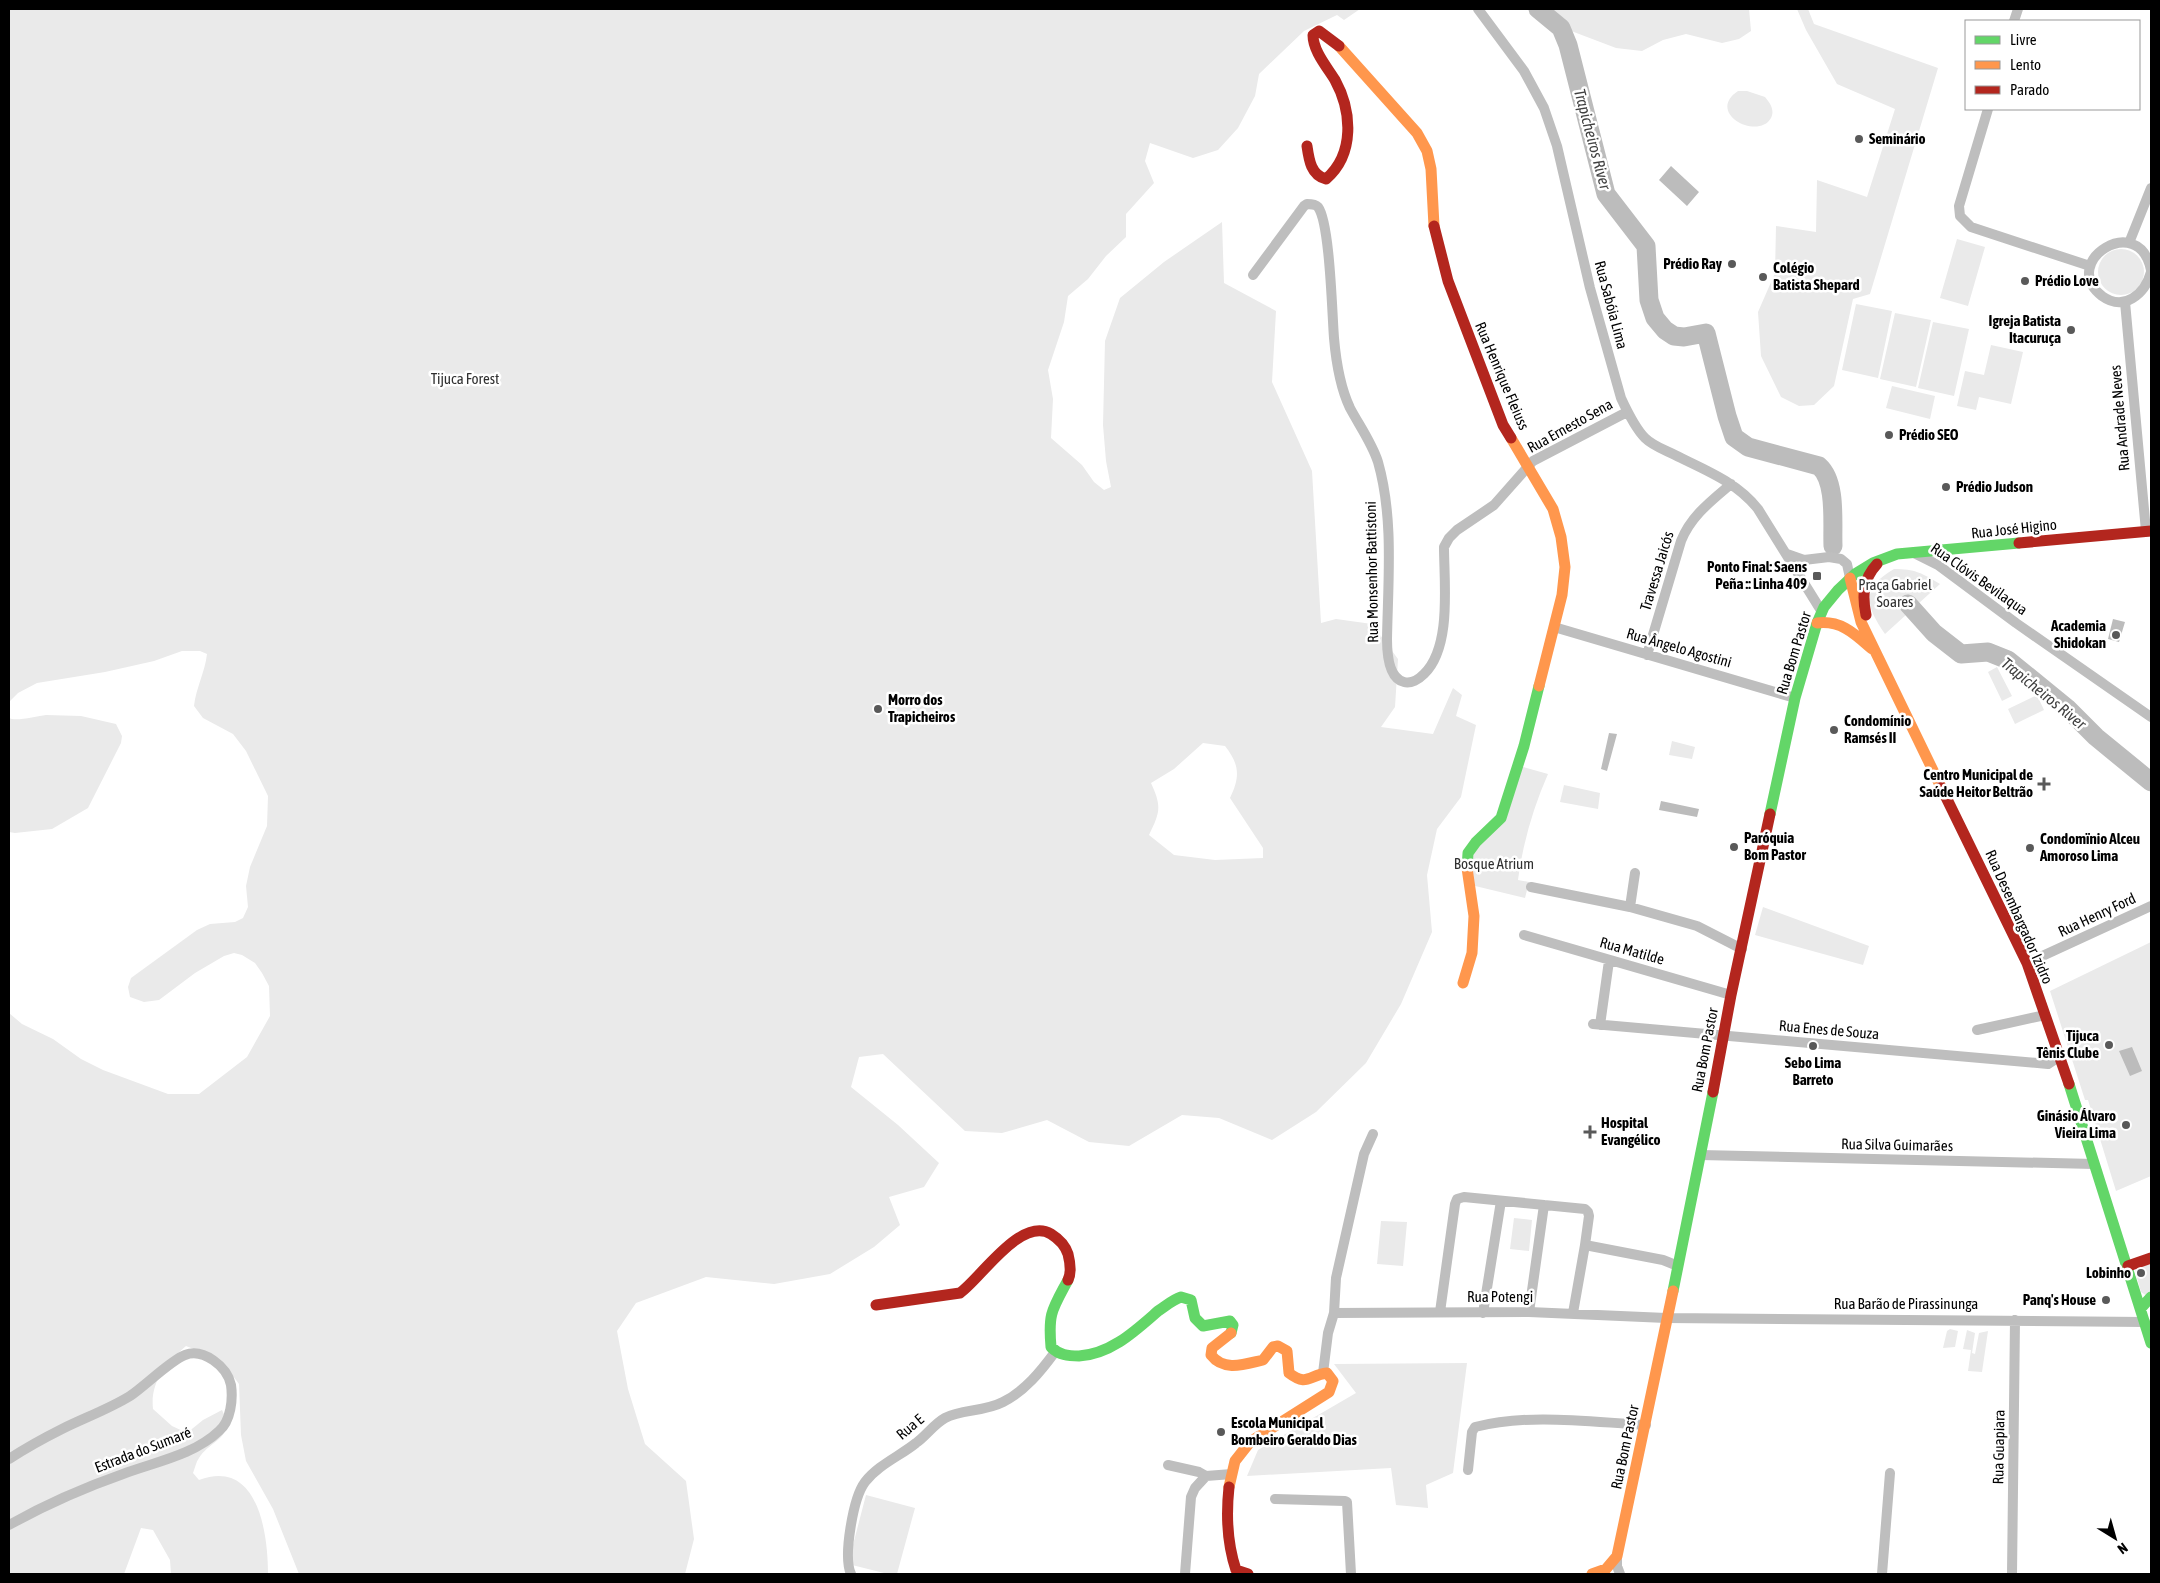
<svg xmlns="http://www.w3.org/2000/svg" width="2160" height="1583" viewBox="0 0 2160 1583" font-family="'Asap Condensed',sans-serif">
<style>
.green{fill:#eaeaea;fill-rule:evenodd}
.water{fill:#bcbcbc}
.lines{fill:none;stroke-linecap:round;stroke-linejoin:round}
.river{stroke:#bcbcbc;stroke-width:19}
.street{stroke:#bebebe;stroke-width:10}
.fast{stroke:#63d668;stroke-width:11}
.slow{stroke:#ff974d;stroke-width:11}
.jam{stroke:#b3261e;stroke-width:11}
.poi-dot{fill:#595959;stroke:#fff;stroke-width:2}
.labels{text-anchor:middle;stroke-width:5;stroke-linejoin:round;paint-order:stroke}
.poi-label{font-size:15px;font-weight:bold;fill:#000;stroke:#fff;text-anchor:start}
.street-label{font-size:15px;fill:#000;stroke:#fff}
.park-label{font-size:15px;fill:#303030;stroke:#fff}
.water-label{font-size:16px;font-style:italic;fill:#414141;stroke:#fff}
</style>
<rect width="100%" height="100%" fill="#fff"/>
<path class="green" d="M9,9H1360L1344,20L1337,15L1304,31L1259,74L1255,96L1238,128L1218,150L1193,158L1150,143L1145,161L1154,183L1126,214V237L1106,256L1088,279L1068,296L1064,322L1048,370L1053,399L1051,438L1082,465L1094,482L1104,490L1111,487L1106,461L1103,425L1105,341L1120,298L1164,262L1222,222L1224,283L1276,311L1272,382L1312,471L1321,623L1336,619L1372,624L1398,659L1395,707L1381,727L1433,734L1453,688L1462,695L1456,716L1476,725L1461,797L1437,829L1427,875L1432,932L1401,1004L1366,1063L1316,1112L1272,1140L1219,1118L1182,1115L1129,1146L1089,1142L1047,1120L1002,1133L965,1131L883,1054L859,1057L851,1087L898,1125L939,1163L924,1187L889,1197L900,1225L874,1247L830,1274L774,1284L706,1277L636,1303L617,1331L628,1389L645,1444L686,1481L694,1539L685,1574H299L273,1509L246,1461L241,1435L239,1384L227,1368L216,1358L186,1346C166,1363 150,1382 153,1409L172,1426L187,1433L203,1420L222,1410C237,1438 210,1440 199,1458C196,1462 195,1468 193,1473L199,1480C258,1458 268,1533 268,1574H171L170,1560L153,1530L141,1528L124,1574H9V1013L22,1024L53,1039L81,1059L103,1070L168,1094H199L247,1057L270,1016L269,986L262,973L255,963L242,955L234,953L224,956L195,973L159,1000L144,1002L130,997L128,987L131,978L197,930L210,924L235,922L243,918L248,907L246,886L250,867L267,826L268,796L246,751L233,734L203,718L194,706C196,688 205,672 207,654L200,651H182L154,661L105,672L37,683L18,693L9,702ZM1203,743L1225,746C1240,765 1240,777 1230,798L1263,848V858L1215,860L1174,855L1149,835C1160,812 1162,807 1151,783L1174,769Z
M1542,9H1749L1751,31L1739,39L1722,43L1686,34L1663,40L1642,51L1616,48L1566,29Z
M1797,9H1808L1814,24L1938,68L1870,294L1853,299L1834,386L1814,405L1799,406L1781,397L1761,356L1758,312L1775,273L1776,226L1816,232L1817,180L1867,197L1895,109L1837,84L1806,30Z
M1738,91H1747L1765,97C1770,103 1775,110 1771,118C1758,141 1705,113 1738,91Z
M1957,239L1985,247L1968,306L1940,298Z
M2098 272a23 23 0 1 1 46 0a23 23 0 1 1-46 0Z
M1856,304L1892,311L1878,378L1842,370Z
M1895,313L1931,320L1916,387L1880,379Z
M1933,322L1969,329L1954,396L1918,388Z
M1991,345L2023,352L2011,404L1979,397L1976,410L1957,406L1965,371L1984,375Z
M1892,386L1935,396L1930,419L1886,408Z
M1894,569C1915,569 1922,573 1940,584L1885,634C1865,605 1861,588 1894,569Z
M1997,667L2012,696L2002,701L1988,672Z
M2037,695L2044,710L2015,724L2008,709Z
M46,715L81,716L116,724L122,736L121,743L88,808L52,829L15,833L9,832V718C15,722 37,716 46,715Z
M1672,741L1695,747L1692,759L1669,755Z
M1520,766L1548,774C1533,808 1523,843 1518,880L1529,882L1525,898L1471,885L1468,854L1499,825Z
M1564,785L1600,793L1598,809L1560,802Z
M1763,907L1869,946L1863,965L1755,935Z
M2151,942V1176L2116,1191L2088,1100H2085L2050,991Z
M1514,1218L1532,1220L1529,1251L1510,1249Z
M1381,1221L1407,1222L1403,1266L1377,1264Z
M2151,1264V1293L2147,1296L2141,1292L2135,1271L2138,1267Z
M1950,1329L1958,1331L1955,1347L1943,1348L1947,1331Z
M1967,1330L1975,1333L1972,1353L1975,1354L1979,1333L1988,1331L1982,1372L1968,1371L1971,1350L1963,1349Z
M1467,1363L1453,1473L1426,1485L1428,1508L1396,1505L1391,1468L1247,1476L1258,1450L1356,1393L1334,1364Z
M866,1495L915,1508L897,1574H888L848,1564Z"/>
<path class="water" d="M1671,166L1699,192L1687,206L1659,180Z
M2113,619L2125,622L2119,642L2108,639Z
M1609,733L1617,734L1607,771L1601,769Z
M1661,801L1699,809L1697,817L1659,810Z
M2132,1047L2142,1071L2130,1076L2119,1051Z"/>
<g class="lines">
<path class="river" d="M1538,9L1561,28L1568,45L1606,194L1646,246L1649,300L1655,318L1665,330L1674,336L1684,337L1706,333L1727,416L1734,437L1748,447L1819,466C1837,482 1832,523 1833,546
M1908,604L1934,633L1961,654L1988,652L2008,660L2067,708L2096,737L2151,782"/>
<path class="street" d="M1478,9L1524,71L1544,108L1557,146L1590,288L1621,398C1627,411 1635,428 1645,438C1653,446 1665,450 1675,455C1705,470 1737,482 1758,509L1822,612
M2014,21L2018,9
M1988,109L1959,206L1960,216L1971,227L2090,266
M2129,243L2151,188
M2151,270C2139,210 2058,262 2102,296C2124,312 2145,294 2151,272
M1253,275L1304,206L1307,204C1311,204 1315,204 1318,207C1330,223 1332,313 1334,338C1336,361 1340,387 1350,408C1359,425 1372,443 1378,462C1394,518 1388,581 1387,639C1387,651 1388,678 1404,682C1411,684 1419,679 1424,674C1452,647 1444,583 1444,547L1449,538L1457,530L1494,505L1533,461L1627,412
M2125,302L2146,531
M1914,553L1938,565L2016,623L2151,717
M1787,554L1804,560L1829,557L1841,559L1847,564L1850,578
M1554,627L1795,698
M1647,655L1681,541C1691,516 1711,501 1731,484
M1531,887L1630,907L1697,926L1742,949
M1630,907L1635,873
M1524,935L1731,995
M2027,963L2151,906
M1593,1024L2048,1064L2060,1056
M1600,1025L1609,961
M1977,1030L2045,1015
M1700,1155L2094,1164
M1440,1312L1455,1204L1457,1199L1464,1197L1585,1209L1588,1212L1589,1216L1585,1245L1663,1260L1678,1266
M1529,1312L1544,1205
M1334,1313L1529,1312L1666,1318L2145,1322
M1483,1313L1501,1201
M1573,1313L1585,1245
M1323,1373L1328,1333L1334,1313L1336,1278L1364,1154L1373,1134
M9,1459C26,1448 44,1438 62,1429C84,1418 109,1409 130,1396C145,1386 171,1360 185,1355C203,1348 227,1366 231,1385C233,1399 231,1421 219,1431C194,1455 155,1462 123,1474C83,1488 45,1505 9,1525
M1168,1465L1199,1472L1206,1476
M1468,1470L1472,1432L1475,1427C1531,1413 1589,1422 1646,1425
M1275,1499L1345,1501L1347,1502L1351,1574
M1617,1556V1566L1620,1574
M851,1574C843,1557 853,1498 865,1482C878,1465 900,1456 916,1443C926,1436 934,1424 945,1418C961,1409 984,1412 1003,1402C1025,1391 1041,1371 1055,1352
M1185,1574L1191,1497L1195,1488L1206,1476L1232,1474
M1882,1574L1890,1473
M2012,1574L2015,1320"/>
<path class="fast" d="M1770,814L1795,698L1817,623L1824,607L1838,590L1855,574L1873,563L1897,554L2019,543
M1467,868L1468,853L1476,842L1501,818L1524,746L1539,686
M2069,1084L2151,1343
M1068,1280C1052,1310 1048,1313 1051,1347C1059,1355 1068,1356 1079,1356C1111,1354 1135,1331 1158,1311C1166,1306 1172,1300 1181,1297L1191,1300L1195,1318L1203,1326L1230,1321L1233,1325L1231,1333
M1673,1291L1713,1092
M2141,1308L2151,1297"/>
<path class="slow" d="M1339,46L1417,133L1427,151L1431,169L1434,226
M1511,438L1553,509L1561,537L1565,567L1562,595L1539,686
M1850,578L1861,622L1941,787
M1817,623C1841,620 1855,634 1872,649
M1463,983L1472,953L1474,916L1467,868
M1229,1487L1235,1461L1250,1442L1329,1392L1333,1381L1327,1373C1309,1375 1307,1387 1289,1373L1287,1351L1278,1346L1273,1347L1263,1360C1245,1364 1224,1372 1211,1355L1212,1348L1231,1333
M1592,1574L1606,1569L1617,1556L1673,1291"/>
<path class="jam" d="M1307,146C1309,160 1311,175 1326,179C1355,154 1352,111 1335,80C1327,67 1313,51 1313,35L1319,31L1339,46
M1434,226L1448,281L1503,425L1511,438
M2019,543L2151,531
M1866,615C1862,596 1863,579 1877,564
M1941,787L2027,963L2069,1084
M1713,1092L1731,995L1770,814
M2128,1266L2151,1258
M876,1305L960,1293C981,1278 1021,1216 1051,1234C1059,1239 1065,1245 1068,1254C1070,1262 1072,1272 1068,1280
M1229,1487C1226,1515 1227,1543 1236,1570L1248,1574"/>
</g>
<g class="poi-dot">
<circle cx="1859" cy="139" r="5"/>
<circle cx="1732" cy="264" r="5"/>
<circle cx="1763" cy="277" r="5"/>
<circle cx="2025" cy="281" r="5"/>
<circle cx="2071" cy="330" r="5"/>
<circle cx="1889" cy="435" r="5"/>
<circle cx="1946" cy="487" r="5"/>
<rect x="1812" y="571" width="10" height="10" rx="2.5"/>
<circle cx="2116" cy="635" r="5"/>
<circle cx="878" cy="709" r="5"/>
<circle cx="1834" cy="730" r="5"/>
<path d="M2041.5 776.5h5v5h5v5h-5v5h-5v-5h-5v-5h5z"/>
<circle cx="1734" cy="847" r="5"/>
<circle cx="2030" cy="848" r="5"/>
<circle cx="2109" cy="1045" r="5"/>
<circle cx="1813" cy="1046" r="5"/>
<circle cx="2126" cy="1125" r="5"/>
<path d="M1587.5 1124.5h5v5h5v5h-5v5h-5v-5h-5v-5h5z"/>
<circle cx="2141" cy="1273" r="5"/>
<circle cx="2106" cy="1300" r="5"/>
<circle cx="1221" cy="1432" r="5"/>
</g>
<g class="labels">
<g class="poi-label">
<text x="1869" y="144">Seminário</text>
<text x="1722" y="269" text-anchor="end">Prédio Ray</text>
<text x="1773" y="273">Colégio<tspan x="1773" dy="17">Batista Shepard</tspan></text>
<text x="2035" y="286">Prédio Love</text>
<text x="2061" y="326" text-anchor="end">Igreja Batista<tspan x="2061" dy="17">Itacuruça</tspan></text>
<text x="1899" y="440">Prédio SEO</text>
<text x="1956" y="492">Prédio Judson</text>
<text x="1807" y="572" text-anchor="end">Ponto Final: Saens<tspan x="1807" dy="17">Peña :: Linha 409</tspan></text>
<text x="2106" y="631" text-anchor="end">Academia<tspan x="2106" dy="17">Shidokan</tspan></text>
<text x="888" y="705">Morro dos<tspan x="888" dy="17">Trapicheiros</tspan></text>
<text x="1844" y="726">Condomínio<tspan x="1844" dy="17">Ramsés II</tspan></text>
<text x="2033" y="780" text-anchor="end">Centro Municipal de<tspan x="2033" dy="17">Saúde Heitor Beltrão</tspan></text>
<text x="1744" y="843">Paróquia<tspan x="1744" dy="17">Bom Pastor</tspan></text>
<text x="2040" y="844">Condomïnio Alceu<tspan x="2040" dy="17">Amoroso Lima</tspan></text>
<text x="2099" y="1041" text-anchor="end">Tijuca<tspan x="2099" dy="17">Tênis Clube</tspan></text>
<text x="1813" y="1068" text-anchor="middle">Sebo Lima<tspan x="1813" dy="17">Barreto</tspan></text>
<text x="2116" y="1121" text-anchor="end">Ginásio Álvaro<tspan x="2116" dy="17">Vieira Lima</tspan></text>
<text x="1601" y="1128">Hospital<tspan x="1601" dy="17">Evangélico</tspan></text>
<text x="2131" y="1278" text-anchor="end">Lobinho</text>
<text x="2096" y="1305" text-anchor="end">Panq's House</text>
<text x="1231" y="1428">Escola Municipal<tspan x="1231" dy="17">Bombeiro Geraldo Dias</tspan></text>
</g>
<g class="street-label">
<text transform="translate(1611 305) rotate(75)" y="5">Rua Sabóia Lima</text>
<text transform="translate(1502 376) rotate(67)" y="5">Rua Henrique Fleiuss</text>
<text transform="translate(2120 418) rotate(-95)" y="5">Rua Andrade Neves</text>
<text transform="translate(1570 426) rotate(-29)" y="5">Rua Ernesto Sena</text>
<text transform="translate(2014 529) rotate(-6)" y="5">Rua José Higino</text>
<text transform="translate(1657 571) rotate(-73)" y="5">Travessa Jaicós</text>
<text transform="translate(1372 572) rotate(-91)" y="5">Rua Monsenhor Battistoni</text>
<text transform="translate(1979 579) rotate(35)" y="5">Rua Clóvis Bevilaqua</text>
<text transform="translate(1679 648) rotate(16)" y="5">Rua Ângelo Agostini</text>
<text transform="translate(1794 653) rotate(-73)" y="5">Rua Bom Pastor</text>
<text transform="translate(2097 915) rotate(-25)" y="5">Rua Henry Ford</text>
<text transform="translate(2019 917) rotate(66)" y="5">Rua Desembargador Izidro</text>
<text transform="translate(1632 951) rotate(16)" y="5">Rua Matilde</text>
<text transform="translate(1829 1030) rotate(5)" y="5">Rua Enes de Souza</text>
<text transform="translate(1705 1050) rotate(-79)" y="5">Rua Bom Pastor</text>
<text transform="translate(1897 1145) rotate(1)" y="5">Rua Silva Guimarães</text>
<text x="1500" y="1302">Rua Potengi</text>
<text x="1906" y="1309">Rua Barão de Pirassinunga</text>
<text transform="translate(910 1427) rotate(-40)" y="5">Rua E</text>
<text transform="translate(1625 1447) rotate(-78)" y="5">Rua Bom Pastor</text>
<text transform="translate(1999 1447) rotate(-89)" y="5">Rua Guapiara</text>
<text transform="translate(143 1450) rotate(-21)" y="5">Estrada do Sumaré</text>
</g>
<g class="park-label">
<text x="465" y="384">Tijuca Forest</text>
<text x="1895" y="590">Praça Gabriel<tspan x="1895" dy="17">Soares</tspan></text>
<text x="1494" y="869">Bosque Atrium</text>
</g>
<g class="water-label">
<text transform="translate(1593 139) rotate(75)" y="6">Trapicheiros River</text>
<text transform="translate(2044 693) rotate(39)" y="6">Trapicheiros River</text>
</g>
</g>
<rect width="2160" height="1583" fill="none" stroke="#000000" stroke-width="20"/>
<rect x="1965" y="20" width="175" height="90" fill="#ffffff" stroke="#999999"/>
<rect x="1975" y="36" width="25" height="8" fill="#63d668" stroke="#999999"/>
<text x="2010" y="45" font-size="15" fill="#000000">Livre</text>
<rect x="1975" y="61" width="25" height="8" fill="#ff974d" stroke="#999999"/>
<text x="2010" y="70" font-size="15" fill="#000000">Lento</text>
<rect x="1975" y="86" width="25" height="8" fill="#b3261e" stroke="#999999"/>
<text x="2010" y="95" font-size="15" fill="#000000">Parado</text>
<g transform="translate(2115 1538) rotate(143)" stroke="#ffffff" stroke-width="4" paint-order="stroke">
<path d="M0-4L9 19L0 12L-9 19Z" fill="#000000"/>
<text y="-8" font-size="14" font-weight="bold" text-anchor="middle" fill="#000000">N</text>
</g>
</svg>
